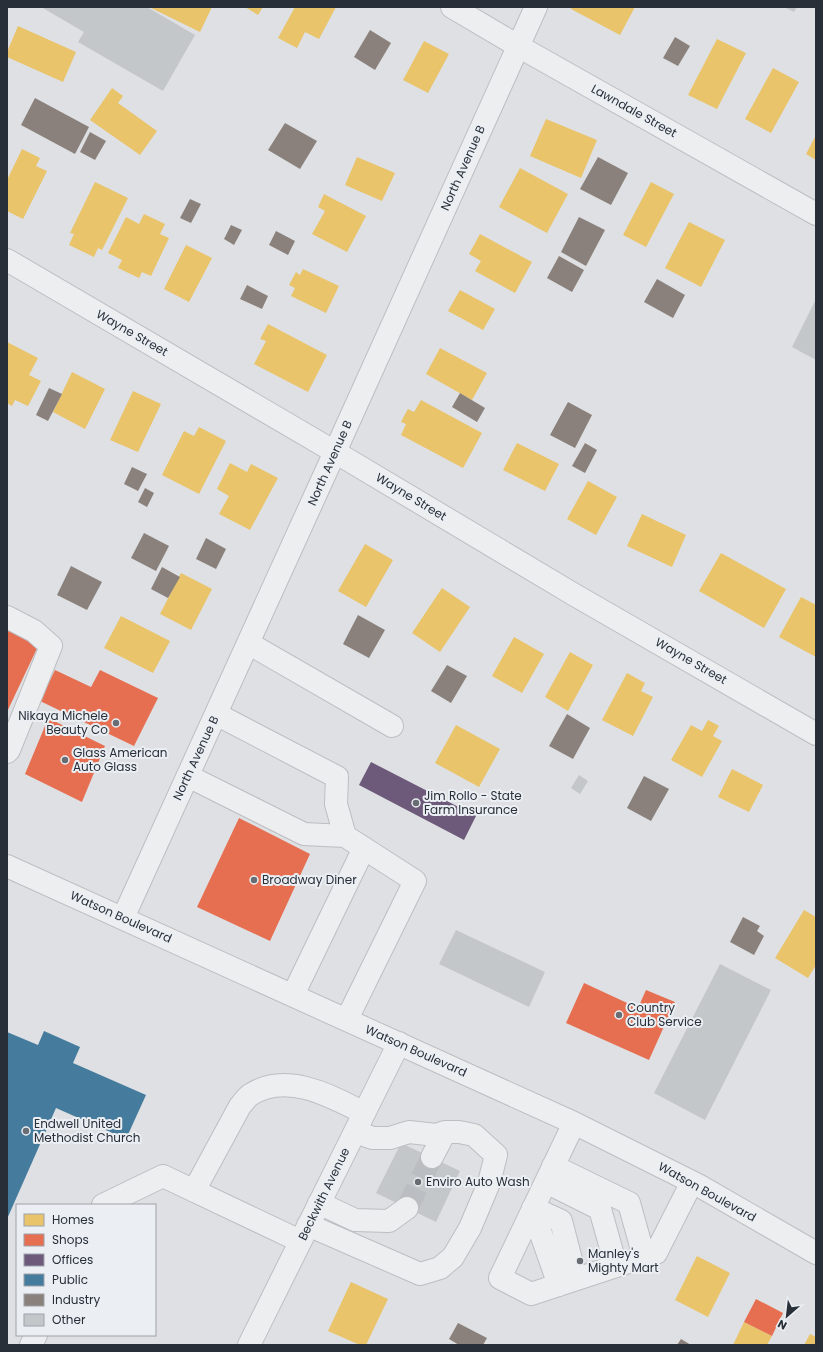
<svg xmlns="http://www.w3.org/2000/svg" width="823" height="1352" viewBox="0 0 823 1352" font-family="Poppins,sans-serif">
<style>
.homes{fill:#e9c46a}
.shops{fill:#e76f51}
.offices{fill:#6d597a}
.public{fill:#457b9d}
.industry{fill:#8a817c}
.building{fill:#c4c7ca}
.lines{fill:none;stroke-linecap:round;stroke-linejoin:round}
.minor-tunnel{stroke:#babdc1;stroke-width:22;stroke-dasharray:22 11;stroke-linecap:butt}
.minor-casing{stroke:#bcbec1;stroke-width:24}
.minor{stroke:#edeef0;stroke-width:22}
.poi-dot{fill:#686d74;stroke:#ebeff3;stroke-width:1.5}
.labels{text-anchor:middle;stroke-width:4;stroke-linejoin:round;paint-order:stroke}
.street-label{font-size:12px;fill:#282f39;stroke:#ebeff3}
.poi-label{font-size:12px;fill:#282f39;stroke:#ebeff3;text-anchor:start}
</style>
<rect width="100%" height="100%" fill="#dee0e3"/>
<path class="homes" d="M149,7H212L200,32Z
M245,7H263L258,15Z
M295,7H336L319,39L305,32L297,48L278,38Z
M572,7H635L620,35L571,9Z
M18,26L76,52L63,82L7,57V52Z
M717,39L746,53L717,109L688,95Z
M424,41L449,54L428,93L403,80Z
M773,68L799,82L771,133L745,119Z
M112,88L123,96L118,103L157,131L140,155L90,120Z
M546,119L597,140L581,178L530,156Z
M816,135V160L806,154Z
M22,149L40,158L36,166L47,171L23,219L7,211V180Z
M357,157L395,173L382,201L345,185Z
M520,168L568,194L547,233L499,207Z
M95,182L128,198L102,250L98,248L94,257L69,245L74,234L70,233Z
M651,182L674,194L646,247L623,235Z
M324,194L366,216L347,252L312,234L325,211L318,207Z
M144,214L165,224L160,234L169,238L151,276L142,272L139,278L118,268L122,260L108,253L126,217L139,224Z
M689,222L725,240L701,287L665,268Z
M480,234L532,262L515,293L475,271L481,261L469,254Z
M186,245L212,258L189,302L164,289Z
M303,269L339,286L326,313L291,296L295,288L289,285L296,272L300,275Z
M460,290L495,309L483,330L448,311Z
M268,324L327,355L308,392L254,364L266,341L260,339Z
M7,342L38,358L29,375L41,381L28,406L15,400L12,406L7,403Z
M440,348L487,373L472,400L426,374Z
M72,372L105,389L85,429L53,412Z
M133,391L161,404L138,452L110,440Z
M421,400L482,433L463,468L401,435L406,424L401,422L404,416L408,409L414,412Z
M199,427L226,441L199,494L162,475L184,431L194,436Z
M517,443L559,464L545,491L503,470Z
M230,463L247,472L251,464L278,478L250,530L219,514L229,496L217,489Z
M588,481L617,497L596,535L567,519Z
M642,514L686,535L672,567L627,546Z
M365,544L393,560L366,607L338,591Z
M721,553L786,589L764,628L699,591Z
M181,573L212,589L191,630L160,614Z
M442,588L470,607L440,652L412,633Z
M801,597L816,605V657L779,637Z
M121,616L170,641L153,673L104,648Z
M514,637L544,654L522,693L492,676Z
M570,652L593,665L568,711L545,697Z
M627,673L645,683L641,691L653,697L633,736L602,720Z
M708,720L719,726L713,736L722,741L702,777L671,760L691,725L702,731Z
M456,725L500,749L479,787L435,763Z
M732,769L763,785L749,812L718,797Z
M804,910L816,917V965L808,978L775,958Z
M697,1256L730,1273L708,1317L675,1300Z
M351,1282L388,1299L366,1345H360L328,1331Z
M744,1322L772,1336L767,1345H733Z
M810,1334L816,1337V1345H804Z"/>
<path class="shops" d="M7,624L41,640L7,712Z
M55,670L91,687L100,670L158,698L134,746L40,701Z
M50,719L105,746L82,802L25,774L45,726Z
M239,818L310,854L270,941L197,907Z
M584,983L638,1008L646,990L675,1002L649,1060L566,1023Z
M756,1299L783,1313L772,1336L744,1322Z"/>
<path class="offices" d="M371,762L476,816L464,840L359,785Z"/>
<path class="public" d="M44,1031L80,1047L73,1063L146,1095L126,1139L56,1108L7,1219V1032L38,1045Z"/>
<path class="industry" d="M370,30L391,43L375,70L354,57Z
M675,37L690,46L678,66L663,58Z
M35,98L89,127L75,154L21,125Z
M285,123L317,141L300,169L268,150Z
M90,132L106,141L95,160L80,152Z
M598,157L628,173L611,205L580,189Z
M190,199L201,204L191,223L180,218Z
M579,217L605,230L586,266L561,252Z
M231,225L242,230L234,245L224,239Z
M276,231L295,241L288,255L269,245Z
M559,256L584,270L572,292L547,278Z
M657,279L685,295L673,318L644,302Z
M247,285L268,296L262,309L240,299Z
M49,388L62,394L48,421L36,415Z
M460,393L485,408L477,422L452,407Z
M568,402L592,415L575,448L550,435Z
M585,443L597,450L585,473L572,466Z
M132,467L147,474L138,491L124,484Z
M145,488L154,493L147,507L138,502Z
M144,533L169,546L156,571L131,558Z
M206,538L226,549L216,569L196,559Z
M71,566L102,582L87,610L57,595Z
M162,567L180,577L168,598L151,589Z
M358,615L385,630L369,658L343,644Z
M447,665L467,676L451,703L431,691Z
M567,714L590,728L573,759L549,746Z
M644,776L669,789L651,821L627,808Z
M743,917L760,926L757,931L764,936L754,955L730,942Z
M458,1323L487,1338L483,1345H459L449,1339Z
M681,1339L691,1345H677Z"/>
<path class="building" d="M41,7H147L195,35L163,91L78,42L84,32Z
M784,7H797L794,12Z
M816,299V360L792,347Z
M579,775L588,781L580,794L571,788Z
M456,930L545,972L529,1007L439,964Z
M720,964L771,990L705,1120L654,1093Z
M401,1143L460,1171L436,1222L376,1193Z"/>
<g class="lines">
<path class="minor-tunnel" d="M407,1208L432,1157"/>
<g class="minor-casing">
<path id="minor" d="M452,7L518,46L816,214
M7,260L335,452L573,594L816,734
M7,617L34,631L51,646L9,750L7,752
M248,643L392,726
M216,714L337,777L336,804L345,836L415,881L347,1019
M188,776L304,834L345,836
M7,866L574,1123L698,1185L816,1253
M123,918L344,432L536,7
M293,995L364,848
M574,1123L500,1278L531,1294L656,1253L692,1182
M432,1157L445,1132
M553,1166L629,1203L644,1257
M546,1182L600,1209L616,1266
M194,1191L240,1106C243,1103 246,1098 250,1095C286,1071 331,1096 364,1113
M319,1203L355,1220L389,1221L407,1208
M103,1205L163,1176L300,1241
M533,1208L561,1221L576,1279
M526,1224L540,1231L559,1285
M308,1225L420,1274L440,1268L453,1257L470,1228L489,1183L496,1155L474,1135L459,1132H445L436,1135L409,1132L390,1138H373L355,1132
M31,1345L36,1335
M249,1345L399,1043"/>
</g>
<use href="#minor" class="minor"/>
</g>
<g class="poi-dot">
<circle cx="116" cy="723" r="4"/>
<circle cx="65" cy="760" r="4"/>
<circle cx="416" cy="803" r="4"/>
<circle cx="254" cy="880" r="4"/>
<circle cx="619" cy="1015" r="4"/>
<circle cx="26" cy="1131" r="4"/>
<circle cx="418" cy="1182" r="4"/>
<circle cx="580" cy="1261" r="4"/>
</g>
<g class="labels">
<g class="street-label">
<text transform="translate(634 111) rotate(29)" y="4">Lawndale Street</text>
<text transform="translate(463 168) rotate(-66)" y="4">North Avenue B</text>
<text transform="translate(132 333) rotate(30)" y="4">Wayne Street</text>
<text transform="translate(330 463) rotate(-66)" y="4">North Avenue B</text>
<text transform="translate(411 497) rotate(31)" y="4">Wayne Street</text>
<text transform="translate(691 661) rotate(30)" y="4">Wayne Street</text>
<text transform="translate(196 758) rotate(-65)" y="4">North Avenue B</text>
<text transform="translate(121 917) rotate(24)" y="4">Watson Boulevard</text>
<text transform="translate(416 1051) rotate(24)" y="4">Watson Boulevard</text>
<text transform="translate(707 1192) rotate(29)" y="4">Watson Boulevard</text>
<text transform="translate(324 1194) rotate(-64)" y="4">Beckwith Avenue</text>
</g>
<g class="poi-label">
<text x="108" y="720" text-anchor="end">Nikaya Michele<tspan x="108" dy="14">Beauty Co</tspan></text>
<text x="73" y="757">Glass American<tspan x="73" dy="14">Auto Glass</tspan></text>
<text x="424" y="800">Jim Rollo - State<tspan x="424" dy="14">Farm Insurance</tspan></text>
<text x="262" y="884">Broadway Diner</text>
<text x="627" y="1012">Country<tspan x="627" dy="14">Club Service</tspan></text>
<text x="34" y="1128">Endwell United<tspan x="34" dy="14">Methodist Church</tspan></text>
<text x="426" y="1186">Enviro Auto Wash</text>
<text x="588" y="1258">Manley's<tspan x="588" dy="14">Mighty Mart</tspan></text>
</g>
</g>
<rect width="823" height="1352" fill="none" stroke="#282f39" stroke-width="16"/>
<rect x="16" y="1204" width="140" height="132" fill="#ebeff3" stroke="#9da2a9"/>
<rect x="24" y="1214" width="20" height="12" fill="#e9c46a" stroke="#9da2a9"/>
<text x="52" y="1224" font-size="12" fill="#282f39">Homes</text>
<rect x="24" y="1234" width="20" height="12" fill="#e76f51" stroke="#9da2a9"/>
<text x="52" y="1244" font-size="12" fill="#282f39">Shops</text>
<rect x="24" y="1254" width="20" height="12" fill="#6d597a" stroke="#9da2a9"/>
<text x="52" y="1264" font-size="12" fill="#282f39">Offices</text>
<rect x="24" y="1274" width="20" height="12" fill="#457b9d" stroke="#9da2a9"/>
<text x="52" y="1284" font-size="12" fill="#282f39">Public</text>
<rect x="24" y="1294" width="20" height="12" fill="#8a817c" stroke="#9da2a9"/>
<text x="52" y="1304" font-size="12" fill="#282f39">Industry</text>
<rect x="24" y="1314" width="20" height="12" fill="#c4c7ca" stroke="#9da2a9"/>
<text x="52" y="1324" font-size="12" fill="#282f39">Other</text>
<g transform="translate(787 1316) rotate(208)" stroke="#ebeff3" stroke-width="3" paint-order="stroke">
<path d="M0-3L7 15L0 10L-7 15Z" fill="#282f39"/>
<text y="-6" font-size="11" font-weight="bold" text-anchor="middle" fill="#282f39">N</text>
</g>
</svg>
